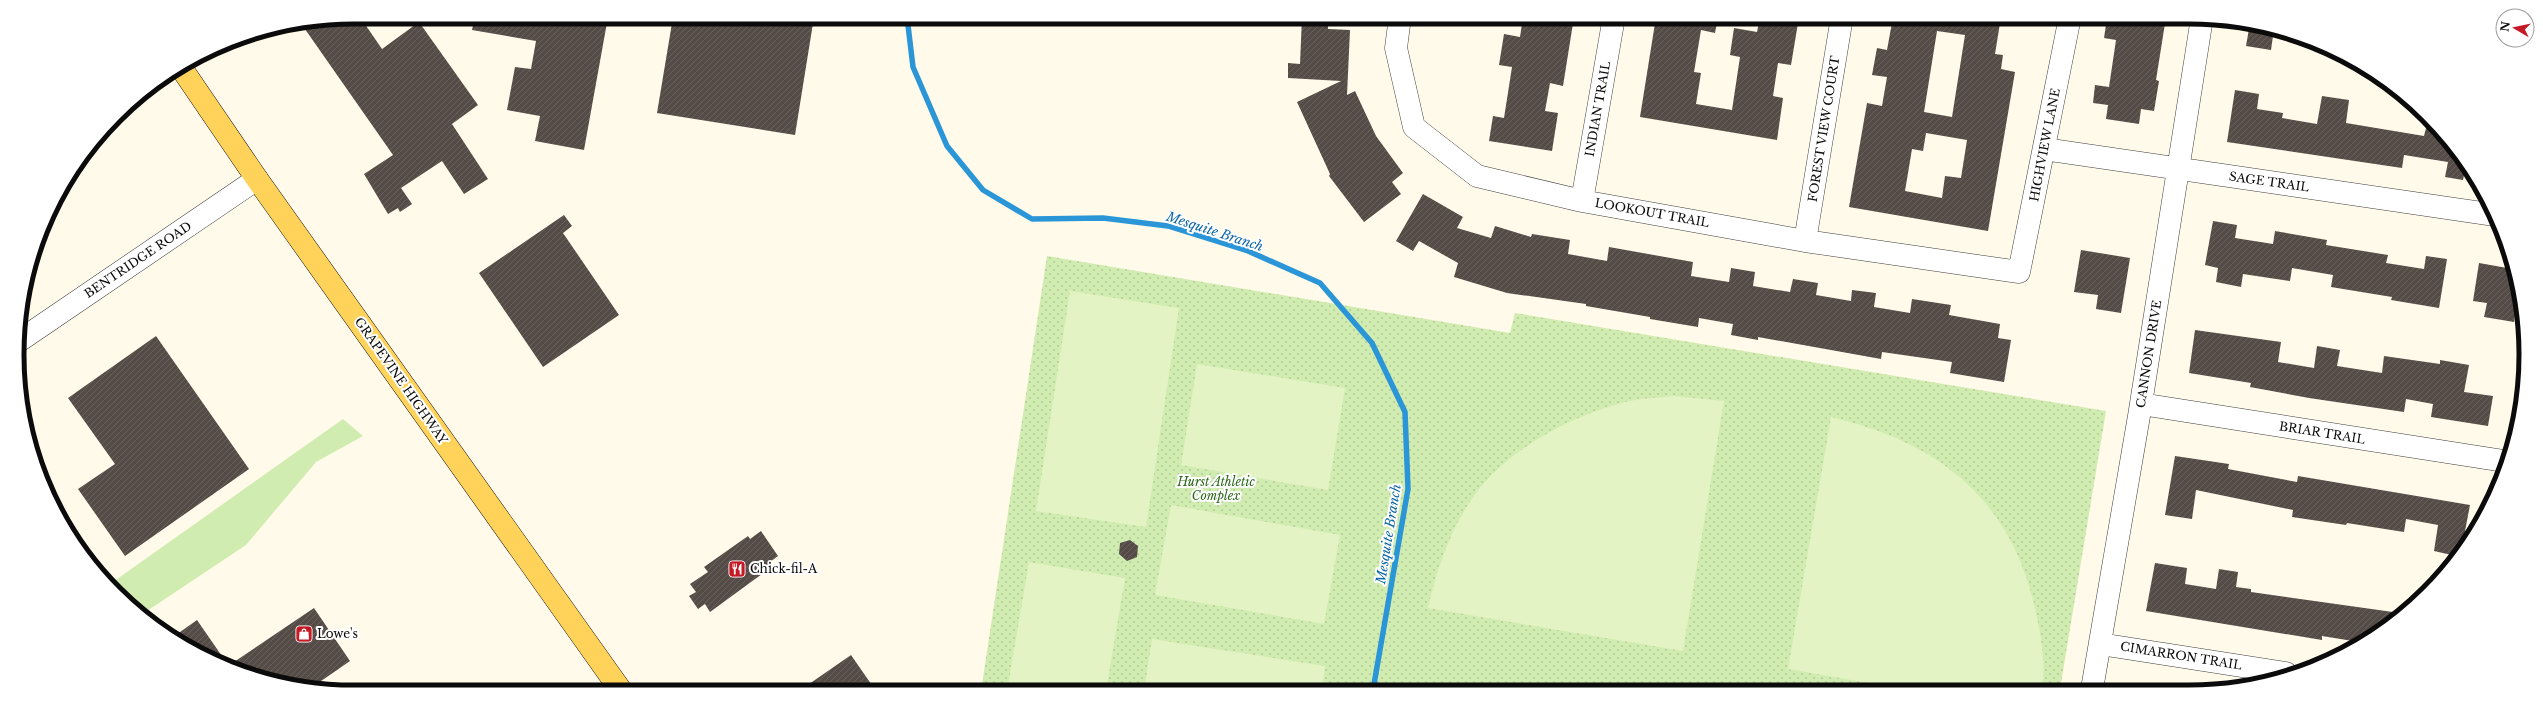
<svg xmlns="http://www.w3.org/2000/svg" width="2543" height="709" viewBox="0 0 2543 709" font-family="'Libre Baskerville',serif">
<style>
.grass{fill:#d1ecb0}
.park{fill:url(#park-dots)}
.pitch{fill:#e3f3c3}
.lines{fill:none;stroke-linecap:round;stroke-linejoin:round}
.stream{stroke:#2a96d8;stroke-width:5.5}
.building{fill:url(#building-hatch);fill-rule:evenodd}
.minor-casing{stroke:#3e3e3e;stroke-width:23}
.major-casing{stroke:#1c1c1c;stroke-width:23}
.minor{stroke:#fff;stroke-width:22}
.major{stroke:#ffd359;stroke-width:22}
.labels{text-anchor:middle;stroke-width:4;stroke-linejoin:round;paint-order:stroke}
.street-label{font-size:12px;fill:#0b0b0b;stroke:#fff}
.park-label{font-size:12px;font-style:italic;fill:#296717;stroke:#fff}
.poi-label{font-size:12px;fill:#0b0b0b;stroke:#fff;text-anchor:start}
.water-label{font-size:13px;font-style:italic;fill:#0b66a6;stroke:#fff}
.rim{fill:none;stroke:#0b0b0b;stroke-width:5}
</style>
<defs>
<pattern id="park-dots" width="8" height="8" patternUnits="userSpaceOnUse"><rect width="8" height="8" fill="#d1ecb0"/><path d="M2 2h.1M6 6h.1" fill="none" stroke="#b2c996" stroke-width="1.8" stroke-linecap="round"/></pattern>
<pattern id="building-hatch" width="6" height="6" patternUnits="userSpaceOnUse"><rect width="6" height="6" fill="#554c47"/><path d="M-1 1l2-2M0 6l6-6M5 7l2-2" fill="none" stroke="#68615d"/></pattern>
</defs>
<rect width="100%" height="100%" fill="#fffae9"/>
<path class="grass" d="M343,419L363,436L316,462L246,545L141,615L110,584Z"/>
<path class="park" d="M1047,256L1510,333L1515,313L2106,411L2060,689L981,691Z"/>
<path class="pitch" d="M1070,291L1179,308L1146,527L1036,511Z
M1197,364L1345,388L1328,490L1181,465Z
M1673,396L1724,401L1683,651L1428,608C1438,564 1454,517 1485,482C1520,443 1575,415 1625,402C1641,398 1658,398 1673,396Z
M1831,417C1938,442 2010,498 2035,608C2041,635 2046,663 2042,689L1909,690L1788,669Z
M1171,505L1340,535L1324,624L1155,595Z
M1029,562L1125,578L1106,691H1007Z
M1152,639L1325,666L1322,691H1144Z"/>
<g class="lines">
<path class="stream" d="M907,17L913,67L947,146L983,190L1032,219L1103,218L1168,226L1248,251L1320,283L1372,343L1405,412L1408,489L1373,690"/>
</g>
<path class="building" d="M360,17L382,49L419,22L478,105L452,124L488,179L464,194L442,161L401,188L412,204L400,212L398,208L388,214L364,174L393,155L300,22Z
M475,17H608L584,150L535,141L540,116L507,110L515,67L531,69L536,41L472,30Z
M673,17H814L795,135L657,113Z
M1302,17L1328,18V29L1350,30L1347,95L1355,91L1376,136L1403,173L1392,182L1401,194L1364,222L1329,176L1330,174L1297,102L1341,81L1288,78V63L1300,64Z
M1523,17H1574L1563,86L1550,83L1545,111L1558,113L1552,151L1489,141L1493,116L1504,118L1512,67L1499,65L1504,34L1520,37Z
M1656,17H1718L1715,33L1701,30L1694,72L1701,73L1696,104L1732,110L1740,57L1730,55L1734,28L1757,32L1760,17H1799L1791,65L1778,63L1773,96L1783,98L1777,140L1640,117Z
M1893,17H2001L1995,54L2003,55L2001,69L2015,72L1988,231L1849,207L1867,103L1882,106L1887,77L1872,75L1877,48L1887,50ZM1937,31L1965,35L1952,117L1924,112ZM1926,133L1967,140L1961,178L1945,176L1942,198L1905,191L1912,149L1923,151Z
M2134,17H2166L2156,80L2159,81L2154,111L2141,109L2139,124L2106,119L2108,105L2093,103L2095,85L2109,87L2116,40L2104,38L2107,18L2133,22Z
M2250,23L2274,29L2271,50L2246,46Z
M2235,90L2259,94L2257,109L2283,113L2282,118L2317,124L2322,96L2349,100L2346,123L2424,136L2426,128L2439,130L2468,166H2466L2463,180L2445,177L2448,162L2404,155L2402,168L2227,142Z
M1423,194L1463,217L1457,228L1491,238L1495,226L1531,237L1532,234L1570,240L1568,254L1607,261L1609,247L1693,262L1691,276L1729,282L1731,268L1755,272L1753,286L1790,292L1793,279L1818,283L1816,295L1851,301L1852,290L1876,293L1874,307L1910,313L1912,299L1951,305L1949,315L2000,324L1998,338L2011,340L2004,382L1950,373L1952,362L1882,352L1881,359L1758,337V340L1731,335L1733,324L1699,318L1698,327L1650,319V317L1586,306V304L1507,293L1454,277L1458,263L1419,241L1413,251L1396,241Z
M564,215L572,226L563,233L619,315L543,367L479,273Z
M2213,221L2237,225L2235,238L2273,244L2275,231L2327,240L2326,245L2388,255L2386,263L2424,269L2426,256L2447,259L2439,308L2391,300L2392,297L2331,287L2333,275L2292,268L2290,281L2243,274L2241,287L2216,282L2218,268L2205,265Z
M2081,250L2130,258L2121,313L2096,309L2098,295L2074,292Z
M2479,263L2513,269L2519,287L2514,322L2484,317L2487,303L2473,301Z
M2195,330L2281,342L2278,362L2314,368L2317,346L2340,350L2337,366L2382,373L2384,356L2440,364V360L2469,365L2464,392L2493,396L2488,426L2431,417L2433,404L2406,399L2404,412L2309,398L2250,387L2251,383L2189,373Z
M156,336L249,469L125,556L78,489L115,464L68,398Z
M2175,456L2229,464L2228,469L2297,482L2298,476L2470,505L2462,547L2456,556L2434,551L2438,525L2406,519L2404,532L2347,523L2346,525L2292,517L2293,510L2196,490L2192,519L2165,515Z
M761,531L778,556L770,562L773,566L710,612L705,604L698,609L689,596L696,592L690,584L708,572L704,567L748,536L750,539Z
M1130,540L1138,546L1137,557L1127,561L1119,554L1120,543Z
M2155,563L2187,568L2185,584L2216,589L2219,569L2238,572L2236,587L2251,589V592L2400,613L2359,642L2322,636V640L2146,611Z
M314,608L350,661L311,688L289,686L231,664Z
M197,620L226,662L186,647L173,637Z
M851,655L876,691H799Z"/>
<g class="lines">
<g class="minor-casing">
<path id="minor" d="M1400,17L1396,48L1414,127L1477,176L1582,201L1805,241L2019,272L2070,17
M2044,149L2495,215
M1582,201L1614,17
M1805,241L1842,17
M19,341L257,179
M2141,404L2504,461
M2100,644L2286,673
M2092,689L2139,416L2202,18"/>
</g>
<g class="major-casing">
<path id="major" d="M182,69L257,179L622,692"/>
</g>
<use href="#minor" class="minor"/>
<use href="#major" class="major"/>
</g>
<defs>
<g id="restaurant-square" transform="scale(0.9)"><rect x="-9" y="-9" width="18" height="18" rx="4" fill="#c51925" stroke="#fff"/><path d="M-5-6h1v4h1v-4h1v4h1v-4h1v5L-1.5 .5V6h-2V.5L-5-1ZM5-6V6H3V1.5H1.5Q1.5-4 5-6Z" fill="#fff"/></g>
<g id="shop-square" transform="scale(0.9)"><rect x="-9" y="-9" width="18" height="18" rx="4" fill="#c51925" stroke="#fff"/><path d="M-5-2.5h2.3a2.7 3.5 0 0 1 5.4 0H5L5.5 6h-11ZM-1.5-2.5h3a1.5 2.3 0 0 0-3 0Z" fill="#fff"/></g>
</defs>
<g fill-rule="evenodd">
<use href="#restaurant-square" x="737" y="569"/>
<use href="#shop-square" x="304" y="634"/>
</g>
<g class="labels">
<g class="street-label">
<text transform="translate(1598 109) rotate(-80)" y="4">INDIAN TRAIL</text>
<text transform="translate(1824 129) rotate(-81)" y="4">FOREST VIEW COURT</text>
<text transform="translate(2045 145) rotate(-79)" y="4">HIGHVIEW LANE</text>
<text transform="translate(2269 182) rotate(8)" y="4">SAGE TRAIL</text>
<text transform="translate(1652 213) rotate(10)" y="4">LOOKOUT TRAIL</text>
<text transform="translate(138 260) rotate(-34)" y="4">BENTRIDGE ROAD</text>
<text transform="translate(2149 354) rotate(-81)" y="4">CANNON DRIVE</text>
<text transform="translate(401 381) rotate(55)" y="4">GRAPEVINE HIGHWAY</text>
<text transform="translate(2322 433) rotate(9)" y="4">BRIAR TRAIL</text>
<text transform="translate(2181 656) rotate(9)" y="4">CIMARRON TRAIL</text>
</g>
<g class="park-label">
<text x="1216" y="486">Hurst Athletic<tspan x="1216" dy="14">Complex</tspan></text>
</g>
<g class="poi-label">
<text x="750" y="573">Chick-fil-A</text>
<text x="317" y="638">Lowe's</text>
</g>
<g class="water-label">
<text transform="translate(1215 231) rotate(18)" y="5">Mesquite Branch</text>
<text transform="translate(1388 534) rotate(-81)" y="5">Mesquite Branch</text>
</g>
</g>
<path d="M0 0H2543V709H0ZM354 24H2189A330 330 0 0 1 2519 354V355A330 330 0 0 1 2189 685H354A330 330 0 0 1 24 355V354A330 330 0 0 1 354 24Z" fill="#fff" fill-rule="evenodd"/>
<path class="rim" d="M354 24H2189A330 330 0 0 1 2519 354V355A330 330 0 0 1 2189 685H354A330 330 0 0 1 24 355V354A330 330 0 0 1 354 24Z"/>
<g transform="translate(2515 28) rotate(279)"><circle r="19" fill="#ffffff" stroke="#9d9d9d"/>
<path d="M0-3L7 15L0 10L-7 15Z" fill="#c51925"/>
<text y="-6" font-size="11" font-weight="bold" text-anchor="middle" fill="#0b0b0b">N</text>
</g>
</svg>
